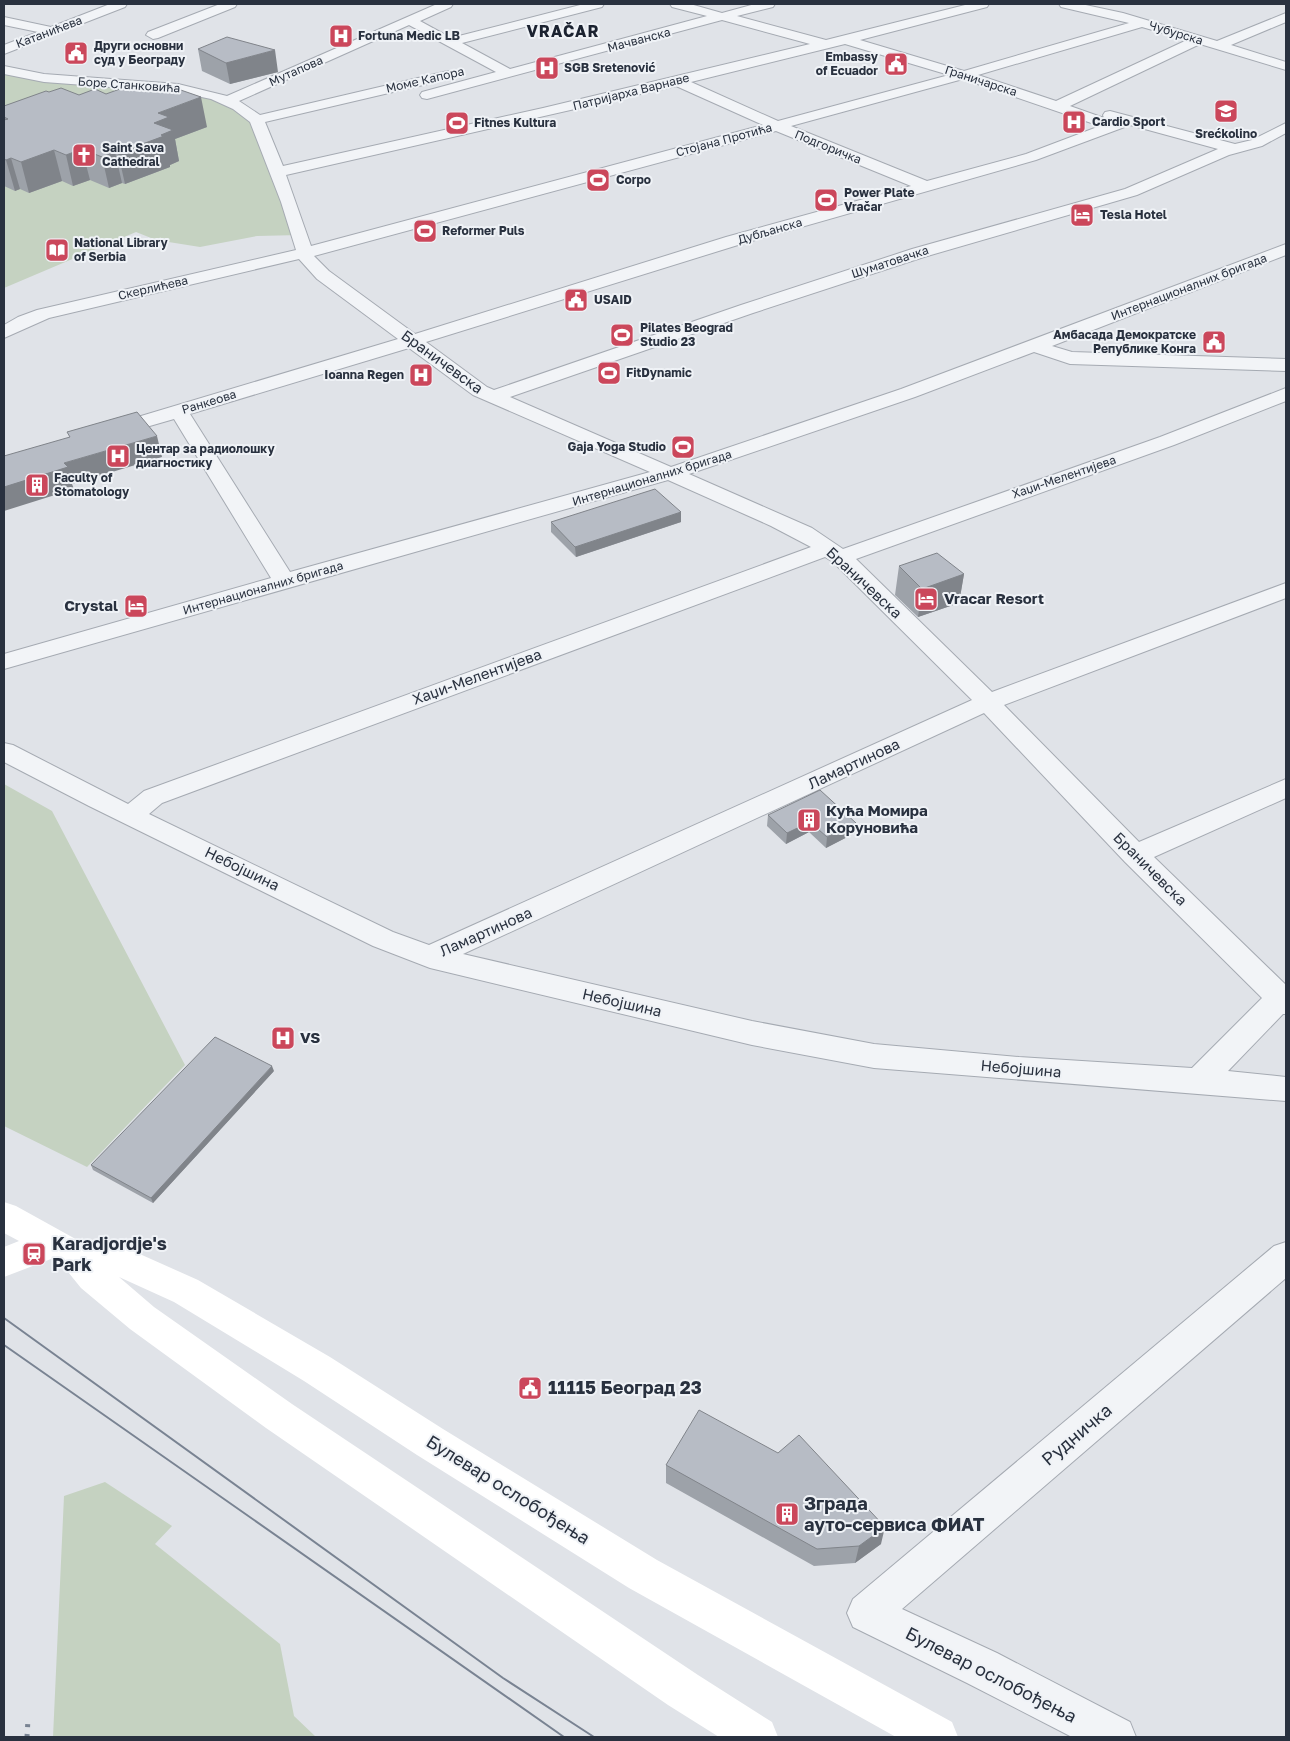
<svg xmlns="http://www.w3.org/2000/svg" width="1290" height="1741" viewBox="0 0 1290 1741" font-family="'Golos Text',sans-serif">
<style>
.green{fill:#c5d2c1}
.lines{fill:none;stroke-linecap:round;stroke-linejoin:round}
.minor-casing{stroke:#a5aab2;stroke-width:2}
.minor{fill:#f2f4f7;fill-rule:evenodd}
.secondary{fill:#fff;fill-rule:evenodd}
.tram{stroke:#798392;stroke-width:2}
.rail{stroke:#798392;stroke-width:5;stroke-dasharray:3 7;stroke-linecap:butt}
.wall{fill:#9da2a9}
.shaded-wall{fill:#80848a}
.building{fill:#b7bcc5;stroke:#80848a}
.labels{text-anchor:middle;stroke-width:4;stroke-linejoin:round;paint-order:stroke}
.far-street-label{font-size:12px;fill:#29313f;stroke:#eff2f6}
.far-poi-label{font-size:12px;font-weight:bold;fill:#29313f;stroke:#eff2f6;text-anchor:start}
.street-label{font-size:15px;fill:#29313f;stroke:#eff2f6}
.poi-label{font-size:15px;font-weight:bold;fill:#29313f;stroke:#eff2f6;text-anchor:start}
.far-district-label{font-size:16px;font-weight:bold;letter-spacing:1px;fill:#1b2230;stroke:#eff2f6}
.near-poi-label{font-size:18px;font-weight:bold;fill:#29313f;stroke:#eff2f6;text-anchor:start}
.near-street-label{font-size:18px;fill:#29313f;stroke:#eff2f6}
</style>
<rect width="100%" height="100%" fill="#e0e3e8"/>
<path class="green" d="M4,70L29,75L197,91L249,113L300,235L257,236L200,247L156,240L136,232L4,288Z
M4,784L52,811L185,1065L87,1167L4,1126Z
M105,1482L172,1526L155,1544L280,1644L294,1716L316,1737H53L64,1496Z"/>
<g class="lines">
<g class="minor-casing">
<path id="minor" d="M110,4H127L125,7L4,54V45L38,32L4,25V17L51,27Z
M220,4H237L235,7L158,38L153,39L146,35L148,32Z
M437,4H453L451,7L420,21L451,38L584,4H604L602,7L462,43L510,69L707,16L672,7L670,4H690L722,13L755,4H775L773,7L737,16L826,40L969,4H989L987,7L860,40L964,71L1129,23L1061,7L1059,4H1081L1123,13L1217,41L1286,13V22L1231,45L1286,62V70L1200,44L1070,106L1104,118L1103,115L1105,112L1110,111L1235,144L1252,140L1286,123V133L1262,146L1229,155L1137,195L924,257L753,313L510,397L671,467L901,389L1286,244V255L1052,346L1072,352L1286,359V371L1070,364L1034,352L915,397L689,474L812,528L843,549L1160,437L1286,388V401L1174,445L856,559L992,692L1286,583V598L1004,705L1139,842L1286,779V798L1154,857L1286,985V1014H1283L1228,1071L1286,1077V1101L874,1068L752,1045L430,968L373,946L89,806L4,762V743L13,745L128,804L144,791L811,547L771,526L668,480L4,669V654L271,578L174,419L108,438L101,436L98,432L101,428L398,339L317,279L299,259L49,318L4,338V325L18,317L37,310L296,250L281,202L250,122L233,109L211,99L178,92L44,82L4,74V66L44,74L178,84L227,96ZM722,20L810,44L543,108L283,166L265,122L453,78L455,75L448,71L260,115L239,101L409,25L496,72L422,92L420,95L422,98L427,99ZM1142,27L1187,40L1056,101L978,75ZM845,44L949,75L778,121L691,82ZM963,79L1100,126L1026,154L927,181L791,126ZM676,86L763,125L311,246L286,175ZM1130,125L1218,149L1125,189L912,249L741,305L494,390L487,387L426,342L738,245L1036,160ZM776,131L911,186L726,237L415,334L329,271L314,256ZM409,348L473,395L650,472L290,572L190,414ZM825,557L833,562L972,700L429,945L393,932L149,814L162,803ZM984,713L1125,862L1262,998L1192,1068L1019,1057L874,1044L752,1021L463,954Z
M1286,1242V1278L902,1609L997,1653L1130,1722L1136,1737H1072L967,1683L853,1627L847,1613L853,1599L1274,1246Z"/>
</g>
<use href="#minor" class="minor"/>
<path class="secondary" d="M4,1202L16,1206L81,1242L114,1246L133,1251L198,1280L330,1357L443,1429L657,1560L952,1722L958,1737H896L629,1588L417,1455L304,1381L174,1302L119,1277L154,1307L292,1404L698,1675L772,1722L778,1737H719L668,1705L266,1428L130,1329L81,1288L64,1267L51,1259L4,1277V1247L19,1241L4,1233Z"/>
<path class="tram" d="M4,1318L503,1678L594,1737
M4,1345L564,1737"/>
<path class="rail" d="M27,1737L28,1719"/>
</g>
<path class="wall" d="M198,49L278,72L230,84L202,71Z
M49,92L79,95L106,94L207,127L175,139L179,161L170,165V167L125,184L122,183L109,188L90,180L73,186L62,181L29,193L20,189L15,191L4,186V106Z
M681,512V522L576,557L551,532V522Z
M899,566L964,574L959,603L918,617L895,595Z
M768,815L856,823L855,833L826,848L809,832L786,844L767,826Z
M274,1071L153,1203L93,1170L91,1165Z
M666,1465L881,1544L855,1563L814,1566L666,1483Z"/>
<path class="shaded-wall" d="M275,50L278,72L230,84L226,63Z
M201,97L207,127L175,139L179,161L170,165V167L125,184L118,153L154,123L158,113Z
M82,149L90,180L73,186L66,155Z
M54,150L62,181L29,193L21,162Z
M115,152L122,183L109,188L102,157Z
M11,158L20,189L15,191L6,160Z
M157,436L162,457L72,484L74,489L4,511V487L64,463Z
M681,512V522L576,557L575,547Z
M964,574L959,603L918,617L922,589Z
M810,822L809,832L786,844L787,833Z
M856,823L855,833L826,848L827,837Z
M272,1066L274,1071L153,1203L151,1198Z
M885,1527L881,1544L855,1563L859,1546Z"/>
<path class="building" d="M227,37L275,50L226,63L198,49Z
M131,85L138,88L158,85L172,87L201,97L158,113L169,117L154,123L173,130L161,135L164,136L118,153L115,152L102,157L82,149L66,155L54,150L21,162L11,158L6,160L4,159V120L8,119L4,117V106L46,91L49,92L61,88L79,95L95,89L106,94Z
M137,412L157,436L64,463L68,467L4,487V456L70,437L67,432Z
M655,489L681,512L575,547L551,522Z
M937,553L964,574L922,589L899,566Z
M820,790L856,823L827,837L810,822L787,833L768,815Z
M215,1037L272,1066L151,1198L91,1165Z
M699,1410L778,1453L799,1435L885,1527L859,1546L817,1549L666,1465Z"/>
<defs>
<g id="hospital-square" transform="scale(1.25)"><rect x="-9" y="-9" width="18" height="18" rx="4" fill="#cb475b" stroke="#eff2f6"/><path d="M-5-5h3v3.5h4V-5h3V5h-3V1.5h-4V5h-3Z" fill="#fff"/></g>
<g id="civic-square" transform="scale(1.25)"><rect x="-9" y="-9" width="18" height="18" rx="4" fill="#cb475b" stroke="#eff2f6"/><path d="M-.6-6.5H3V-4.5H.6V-3L4-1V1h2V6H-6V1h2V-1L-.6-3ZM-1.2 2.5V6h2.4V2.5Z" fill="#fff"/></g>
<g id="school-square" transform="scale(1.25)"><rect x="-9" y="-9" width="18" height="18" rx="4" fill="#cb475b" stroke="#eff2f6"/><path d="M0-5L7-2L0 1L-7-2ZM-4 1L0 2.5L4 1V4Q0 6-4 4Z" fill="#fff"/></g>
<g id="stadium-square" transform="scale(1.25)"><rect x="-9" y="-9" width="18" height="18" rx="4" fill="#cb475b" stroke="#eff2f6"/><path d="M0-5a6.5 5 0 1 0 0 10a6.5 5 0 1 0 0-10ZM-3.5-1.8h7v3.6h-7Z" fill="#fff"/></g>
<g id="church-square" transform="scale(1.25)"><rect x="-9" y="-9" width="18" height="18" rx="4" fill="#cb475b" stroke="#eff2f6"/><path d="M-1.2-6h2.4v3.5h3.3v2.4h-3.3V6h-2.4V-.1h-3.3v-2.4h3.3Z" fill="#fff"/></g>
<g id="hotel-square" transform="scale(1.25)"><rect x="-9" y="-9" width="18" height="18" rx="4" fill="#cb475b" stroke="#eff2f6"/><path d="M-6-4.5h1.5V1H6V5H4.5V3h-9V5H-6ZM-4 0a1.8 1.8 0 1 1 3.6 0ZM.5 0V-2.5h3Q6-2.5 6 0Z" fill="#fff"/></g>
<g id="library-square" transform="scale(1.25)"><rect x="-9" y="-9" width="18" height="18" rx="4" fill="#cb475b" stroke="#eff2f6"/><path d="M-6-4Q-3-5.5-.7-3.5V5Q-3 3-6 4ZM6-4Q3-5.5 .7-3.5V5Q3 3 6 4Z" fill="#fff"/></g>
<g id="building-square" transform="scale(1.25)"><rect x="-9" y="-9" width="18" height="18" rx="4" fill="#cb475b" stroke="#eff2f6"/><path d="M-4-6H4V6H1V3H-1V6H-4ZM-2.5-4.3h1.7v1.8h-1.7ZM.8-4.3h1.7v1.8H.8ZM-2.5-1h1.7V.8h-1.7ZM.8-1h1.7V.8H.8Z" fill="#fff"/></g>
<g id="station-square" transform="scale(1.25)"><rect x="-9" y="-9" width="18" height="18" rx="4" fill="#cb475b" stroke="#eff2f6"/><path d="M-3-6H3Q5-6 5-4V2Q5 4 3 4L4.5 6H3L1.5 4h-3L-3 6H-4.5L-3 4Q-5 4-5 2V-4Q-5-6-3-6ZM-3.5-4v3h7v-3ZM-3.5 1v1.5H-2V1ZM2 1v1.5H3.5V1Z" fill="#fff"/></g>
</defs>
<g fill-rule="evenodd">
<use href="#hospital-square" x="341" y="36"/>
<use href="#civic-square" x="76" y="53"/>
<use href="#civic-square" x="896" y="64"/>
<use href="#hospital-square" x="547" y="68"/>
<use href="#school-square" x="1226" y="111"/>
<use href="#hospital-square" x="1074" y="122"/>
<use href="#stadium-square" x="457" y="123"/>
<use href="#church-square" x="84" y="155"/>
<use href="#stadium-square" x="598" y="180"/>
<use href="#stadium-square" x="826" y="200"/>
<use href="#hotel-square" x="1082" y="215"/>
<use href="#stadium-square" x="425" y="231"/>
<use href="#library-square" x="57" y="250"/>
<use href="#civic-square" x="576" y="300"/>
<use href="#stadium-square" x="622" y="335"/>
<use href="#civic-square" x="1214" y="342"/>
<use href="#stadium-square" x="609" y="373"/>
<use href="#hospital-square" x="421" y="375"/>
<use href="#stadium-square" x="683" y="447"/>
<use href="#hospital-square" x="118" y="456"/>
<use href="#building-square" x="37" y="485"/>
<use href="#hotel-square" x="926" y="599"/>
<use href="#hotel-square" x="136" y="606"/>
<use href="#building-square" x="809" y="820"/>
<use href="#hospital-square" x="283" y="1038"/>
<use href="#station-square" x="34" y="1254"/>
<use href="#civic-square" x="530" y="1388"/>
<use href="#building-square" x="787" y="1514"/>
</g>
<g class="labels">
<g class="far-street-label">
<text transform="translate(49 32) rotate(-21)" y="4">Катанићева</text>
<text transform="translate(1176 33) rotate(17)" y="4">Чубурска</text>
<text transform="translate(639 40) rotate(-15)" y="4">Мачванска</text>
<text transform="translate(296 71) rotate(-24)" y="4">Мутапова</text>
<text transform="translate(425 80) rotate(-13)" y="4">Моме Капора</text>
<text transform="translate(981 81) rotate(18)" y="4">Граничарска</text>
<text transform="translate(129 85) rotate(4)" y="4">Боре Станковића</text>
<text transform="translate(631 92) rotate(-14)" y="4">Патријарха Варнаве</text>
<text transform="translate(724 140) rotate(-15)" y="4">Стојана Протића</text>
<text transform="translate(828 147) rotate(22)" y="4">Подгоричка</text>
<text transform="translate(770 231) rotate(-16)" y="4">Дубљанска</text>
<text transform="translate(890 262) rotate(-18)" y="4">Шуматовачка</text>
<text transform="translate(1189 287) rotate(-21)" y="4">Интернационалних бригада</text>
<text transform="translate(153 288) rotate(-13)" y="4">Скерлићева</text>
<text transform="translate(209 402) rotate(-17)" y="4">Ранкеова</text>
<text transform="translate(1064 477) rotate(-19)" y="4">Хаџи-Мелентијева</text>
<text transform="translate(652 478) rotate(-17)" y="4">Интернационалних бригада</text>
<text transform="translate(263 588) rotate(-16)" y="4">Интернационалних бригада</text>
</g>
<g class="far-poi-label">
<text x="358" y="40">Fortuna Medic LB</text>
<text x="94" y="50">Други основни<tspan x="94" dy="14">суд у Београду</tspan></text>
<text x="878" y="61" text-anchor="end">Embassy<tspan x="878" dy="14">of Ecuador</tspan></text>
<text x="564" y="72">SGB Sretenović</text>
<text x="1092" y="126">Cardio Sport</text>
<text x="474" y="127">Fitnes Kultura</text>
<text x="1226" y="138" text-anchor="middle">Srećkolino</text>
<text x="102" y="152">Saint Sava<tspan x="102" dy="14">Cathedral</tspan></text>
<text x="616" y="184">Corpo</text>
<text x="844" y="197">Power Plate<tspan x="844" dy="14">Vračar</tspan></text>
<text x="1100" y="219">Tesla Hotel</text>
<text x="442" y="235">Reformer Puls</text>
<text x="74" y="247">National Library<tspan x="74" dy="14">of Serbia</tspan></text>
<text x="594" y="304">USAID</text>
<text x="640" y="332">Pilates Beograd<tspan x="640" dy="14">Studio 23</tspan></text>
<text x="1196" y="339" text-anchor="end">Амбасада Демократске<tspan x="1196" dy="14">Републике Конга</tspan></text>
<text x="626" y="377">FitDynamic</text>
<text x="404" y="379" text-anchor="end">Ioanna Regen</text>
<text x="666" y="451" text-anchor="end">Gaja Yoga Studio</text>
<text x="136" y="453">Центар за радиолошку<tspan x="136" dy="14">диагностику</tspan></text>
<text x="54" y="482">Faculty of<tspan x="54" dy="14">Stomatology</tspan></text>
</g>
<g class="street-label">
<text transform="translate(442 362) rotate(36)" y="5">Браничевска</text>
<text transform="translate(864 583) rotate(43)" y="5">Браничевска</text>
<text transform="translate(477 677) rotate(-20)" y="5">Хаџи-Мелентијева</text>
<text transform="translate(854 764) rotate(-25)" y="5">Ламартинова</text>
<text transform="translate(242 869) rotate(26)" y="5">Небојшина</text>
<text transform="translate(1150 869) rotate(45)" y="5">Браничевска</text>
<text transform="translate(486 932) rotate(-24)" y="5">Ламартинова</text>
<text transform="translate(622 1003) rotate(13)" y="5">Небојшина</text>
<text transform="translate(1021 1069) rotate(5)" y="5">Небојшина</text>
</g>
<g class="poi-label">
<text x="944" y="604">Vracar Resort</text>
<text x="118" y="611" text-anchor="end">Crystal</text>
<text x="826" y="816">Кућа Момира<tspan x="826" dy="17">Коруновића</tspan></text>
<text x="300" y="1043">VS</text>
</g>
<g class="far-district-label">
<text x="563" y="37">VRAČAR</text>
</g>
<g class="near-poi-label">
<text x="52" y="1250">Karadjordje's<tspan x="52" dy="21">Park</tspan></text>
<text x="548" y="1394">11115 Београд 23</text>
<text x="804" y="1510">Зграда<tspan x="804" dy="21">ауто-сервиса ФИАТ</tspan></text>
</g>
<g class="near-street-label">
<text transform="translate(1077 1435) rotate(-40)" y="6">Рудничка</text>
<text transform="translate(508 1490) rotate(32)" y="6">Булевар ослобођења</text>
<text transform="translate(991 1675) rotate(27)" y="6">Булевар ослобођења</text>
</g>
</g>
<rect width="1290" height="1741" fill="none" stroke="#29313f" stroke-width="10"/>
</svg>
